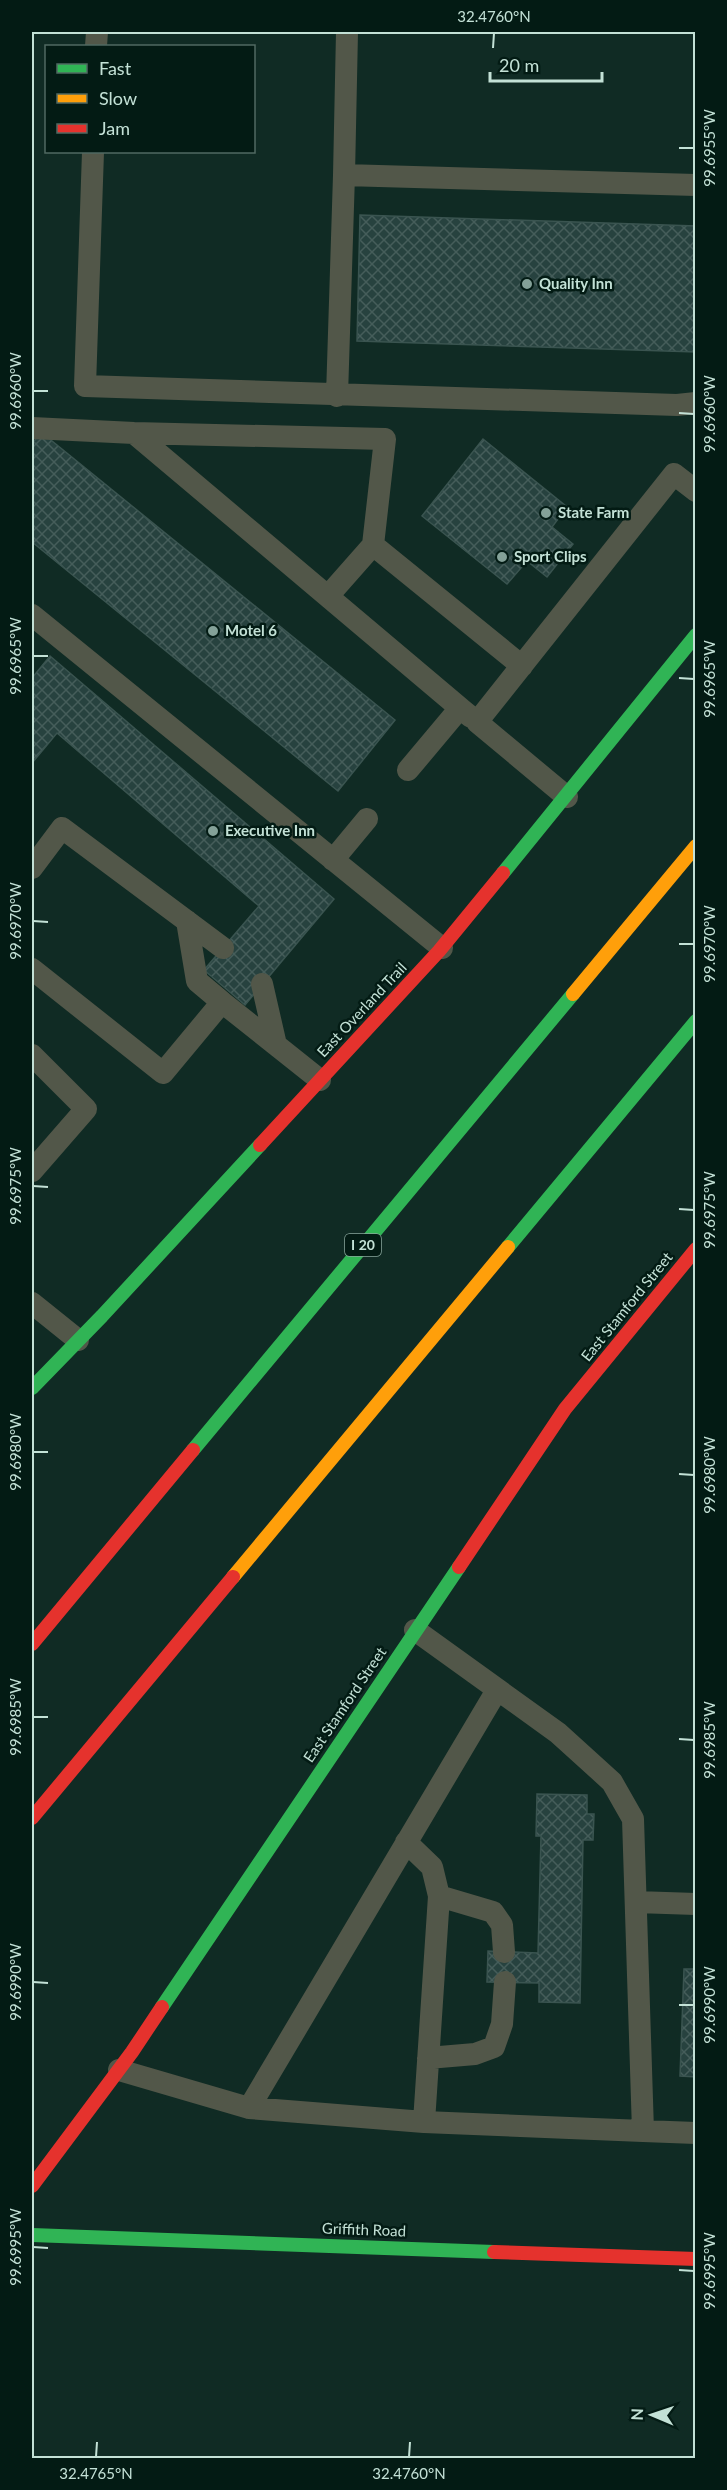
<svg xmlns="http://www.w3.org/2000/svg" width="727" height="2490" viewBox="0 0 727 2490" font-family="Lato,sans-serif">
<style>
.building{fill:url(#building-cross-hatch);stroke:#3a5450;stroke-width:1.5}
.lines{fill:none;stroke-linecap:round;stroke-linejoin:round}
.lane{stroke:#525749;stroke-width:22}
.fast{stroke:#30b455;stroke-width:14}
.slow{stroke:#ff9f0a;stroke-width:14}
.jam{stroke:#e5322d;stroke-width:14}
.ticks{fill:none;stroke:#c3e1d6;stroke-width:2}
.poi-dot{fill:#84a198;stroke:#031b14;stroke-width:2}
.labels{text-anchor:middle;stroke-width:5;stroke-linejoin:round;paint-order:stroke}
.shield{fill:#031b14;stroke:#89a69c;stroke-width:1.5}
.shield-label{font-size:14px;font-weight:bold;fill:#c3e1d6}
.poi-label{font-size:15px;font-weight:bold;fill:#c3e1d6;stroke:#031b14;text-anchor:start}
.street-label{font-size:15px;fill:#c3e1d6;stroke:#031b14}
.neatline{fill:none;stroke:#c3e1d6;stroke-width:2}
.ticks-label{font-size:15px;text-anchor:middle;fill:#c3e1d6}
</style>
<defs>
<pattern id="building-cross-hatch" width="8" height="8" patternUnits="userSpaceOnUse" patternTransform="scale(1.5)"><rect width="8" height="8" fill="#27423f"/><path d="M0 0l8 8M0 8l8-8" fill="none" stroke="#455d5a"/></pattern>
</defs>
<rect width="100%" height="100%" fill="#102b24"/>
<path class="building" d="M360,215L696,226V352L357,341Z
M41,432L395,720L338,791L32,542V444Z
M483,439L567,507L552,527L573,544L547,577L527,561L507,584L422,516Z
M50,656L334,899L245,1005L204,970L259,906L57,733L32,763V678Z
M537,1794L587,1795V1814H594L593,1840H583L580,2003L539,2002V1983L487,1982L488,1951L538,1953L541,1836H536Z
M684,1969H696V2077L680,2076Z"/>
<g class="lines">
<path class="lane" d="M96,46L97,32
M93,152L85,386L677,405L696,403
M344,175L347,32
M337,396L344,175L696,185
M32,428L134,433L385,439L373,545L522,666
M134,433L460,708
M328,596L373,545
M32,615L442,948
M408,770L460,708L471,717
M567,797L477,722L674,474L696,491
M333,860L367,819
M32,868L62,828L223,948
M187,921L197,981L222,1002
M32,969L163,1073L222,1002L320,1080
M262,984L276,1045
M32,1055L86,1109L32,1171
M32,1303L78,1340
M406,1842L432,1867L439,1896L424,2122
M439,1896L493,1912L502,1925L504,1952
M636,1902L696,1904
M428,2058L475,2054L494,2047L502,2024L505,1982
M119,2070L249,2108L424,2122L643,2131L633,1819L612,1782L558,1733L415,1630
M249,2108L497,1690
M643,2131L696,2133"/>
<path class="fast" d="M503,873L696,635
M508,1247L696,1021
M32,1388L102,1316L260,1145
M193,1450L573,994
M162,2007L459,1567
M32,2235L494,2252"/>
<path class="slow" d="M573,994L696,846
M233,1577L508,1247"/>
<path class="jam" d="M260,1145L439,951L503,873
M459,1567L565,1409L696,1249
M32,1644L193,1450
M32,1818L233,1577
M32,2186L132,2052L162,2007
M494,2252L696,2259"/>
</g>
<path class="ticks" d="M493,48L494,33M679,148H694M33,391H48M679,413L694,414M33,656H48M679,678L694,679M33,921L48,922M679,944H694M33,1186L48,1187M679,1209L694,1210M33,1452H48M679,1474L694,1475M33,1717H48M679,1739L694,1740M33,1982L48,1983M679,2005H694M33,2247L48,2248M679,2270L694,2271M96,2457L97,2442M409,2457L410,2442"/>
<g class="poi-dot">
<circle cx="527" cy="284" r="6"/>
<circle cx="546" cy="513" r="6"/>
<circle cx="502" cy="557" r="6"/>
<circle cx="213" cy="631" r="6"/>
<circle cx="213" cy="831" r="6"/>
</g>
<g class="labels">
<rect class="shield" x="345" y="1234" width="36" height="22" rx="4.5"/>
<g class="shield-label">
<text x="363" y="1250">I 20</text>
</g>
<g class="poi-label">
<text x="539" y="289">Quality Inn</text>
<text x="558" y="518">State Farm</text>
<text x="514" y="562">Sport Clips</text>
<text x="225" y="636">Motel 6</text>
<text x="225" y="836">Executive Inn</text>
</g>
<g class="street-label">
<text transform="translate(362 1010) rotate(-47)" y="5">East Overland Trail</text>
<text transform="translate(627 1307) rotate(-51)" y="5">East Stamford Street</text>
<text transform="translate(345 1705) rotate(-56)" y="5">East Stamford Street</text>
<text transform="translate(364 2230) rotate(2)" y="5">Griffith Road</text>
</g>
</g>
<rect width="727" height="2490" fill="none" stroke="#031b14" stroke-width="66"/>
<rect x="45" y="45" width="210" height="108" fill="#031b14" stroke="#506a62" stroke-width="1.5"/>
<rect x="57" y="64" width="30" height="9" fill="#30b455" stroke="#506a62" stroke-width="1.5"/>
<text x="99" y="75" font-size="18" fill="#c3e1d6">Fast</text>
<rect x="57" y="94" width="30" height="9" fill="#ff9f0a" stroke="#506a62" stroke-width="1.5"/>
<text x="99" y="105" font-size="18" fill="#c3e1d6">Slow</text>
<rect x="57" y="124" width="30" height="9" fill="#e5322d" stroke="#506a62" stroke-width="1.5"/>
<text x="99" y="135" font-size="18" fill="#c3e1d6">Jam</text>
<g transform="translate(652 2415) rotate(272)" stroke="#031b14" stroke-width="4.5" paint-order="stroke">
<path d="M0-4.5L10 22L0 15L-10 22Z" fill="#c3e1d6"/>
<text y="-9" font-size="16" font-weight="bold" text-anchor="middle" fill="#c3e1d6">N</text>
</g>
<path d="M490 72v9h112v-9" fill="none" stroke="#c3e1d6" stroke-width="3"/>
<text x="499" y="72" font-size="18" fill="#c3e1d6" stroke="#031b14" stroke-width="4.5" paint-order="stroke">20 m</text>
<rect x="33" y="33" width="661" height="2424" class="neatline"/>
<g class="ticks-label">
<text x="494" y="22">32.4760°N</text>
<text transform="translate(710 148) rotate(-90)" y="5">99.6955°W</text>
<text transform="translate(16 391) rotate(-90)" y="5">99.6960°W</text>
<text transform="translate(710 414) rotate(-90)" y="5">99.6960°W</text>
<text transform="translate(16 656) rotate(-90)" y="5">99.6965°W</text>
<text transform="translate(710 679) rotate(-90)" y="5">99.6965°W</text>
<text transform="translate(16 921) rotate(-90)" y="5">99.6970°W</text>
<text transform="translate(710 944) rotate(-90)" y="5">99.6970°W</text>
<text transform="translate(16 1186) rotate(-90)" y="5">99.6975°W</text>
<text transform="translate(710 1210) rotate(-90)" y="5">99.6975°W</text>
<text transform="translate(16 1452) rotate(-90)" y="5">99.6980°W</text>
<text transform="translate(710 1475) rotate(-90)" y="5">99.6980°W</text>
<text transform="translate(16 1717) rotate(-90)" y="5">99.6985°W</text>
<text transform="translate(710 1740) rotate(-90)" y="5">99.6985°W</text>
<text transform="translate(16 1982) rotate(-90)" y="5">99.6990°W</text>
<text transform="translate(710 2005) rotate(-90)" y="5">99.6990°W</text>
<text transform="translate(16 2247) rotate(-90)" y="5">99.6995°W</text>
<text transform="translate(710 2271) rotate(-90)" y="5">99.6995°W</text>
<text x="96" y="2479">32.4765°N</text>
<text x="409" y="2479">32.4760°N</text>
</g>
</svg>
